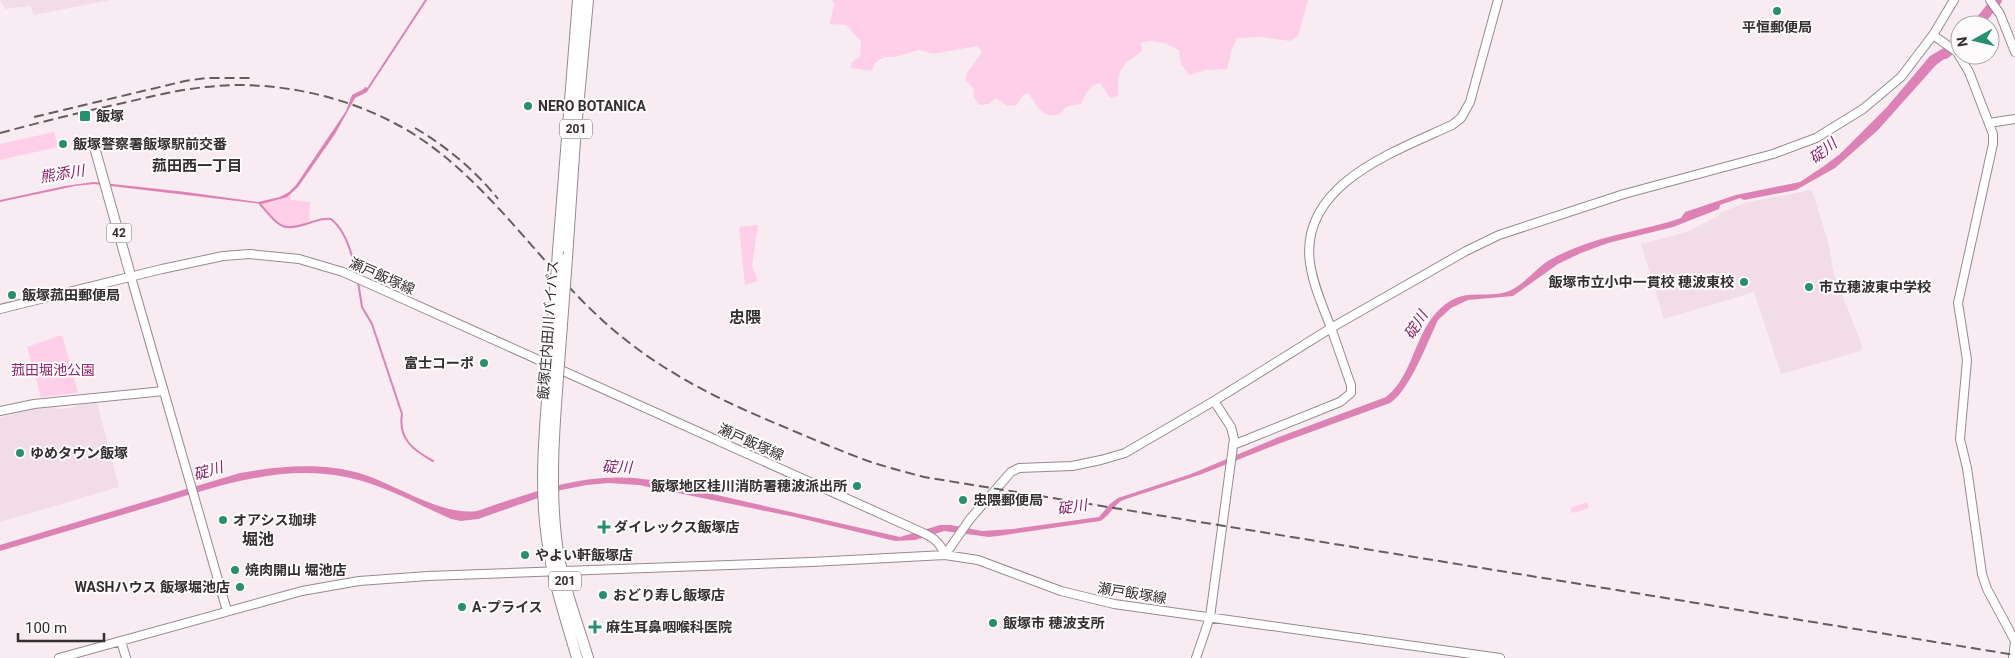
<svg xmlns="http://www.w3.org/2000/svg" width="2015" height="658" viewBox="0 0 2015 658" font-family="Roboto,'Noto Sans JP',sans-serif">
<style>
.built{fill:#f1dce7}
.green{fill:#ffcee8}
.water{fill:#dc82b5}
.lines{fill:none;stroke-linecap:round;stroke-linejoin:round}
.stream{stroke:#dc82b5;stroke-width:2}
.river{stroke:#dc82b5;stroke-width:10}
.secondary-casing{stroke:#968a90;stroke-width:10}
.primary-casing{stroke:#968a90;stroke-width:11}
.highway-casing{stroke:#968a90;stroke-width:12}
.secondary{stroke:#fff;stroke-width:8}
.primary{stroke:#fff;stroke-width:9}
.highway{stroke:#fff;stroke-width:10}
.rail{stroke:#645d60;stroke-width:2;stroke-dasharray:10 5;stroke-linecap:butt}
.highway-bridge-casing{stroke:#968a90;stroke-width:12;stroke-linecap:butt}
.highway-bridge{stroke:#fff;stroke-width:10}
.poi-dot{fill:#288f6c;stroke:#fefbfd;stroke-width:2}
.labels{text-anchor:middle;stroke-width:4;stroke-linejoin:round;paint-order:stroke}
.shield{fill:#fefbfd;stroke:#716c6e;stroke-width:1}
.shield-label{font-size:12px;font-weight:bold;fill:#342f31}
.poi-label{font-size:14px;font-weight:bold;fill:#342f31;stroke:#fefbfd;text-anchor:start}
.street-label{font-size:14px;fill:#342f31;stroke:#fefbfd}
.park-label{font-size:14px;fill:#90266a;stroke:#fefbfd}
.water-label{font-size:15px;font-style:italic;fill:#891f64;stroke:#fefbfd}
.neighbourhood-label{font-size:15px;font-weight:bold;fill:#342f31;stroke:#fefbfd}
.quarter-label{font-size:16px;font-weight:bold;fill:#342f31;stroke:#fefbfd}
</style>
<rect width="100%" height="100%" fill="#f8ebf1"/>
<path class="built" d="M0,0H110L34,15L30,6L5,9Z
M1812,190L1829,245L1833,271L1863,348L1860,351L1781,374L1754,292L1664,319L1641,244L1687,232L1719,216L1720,213L1744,203Z
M97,403L119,487L0,522V418L28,410L53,407L58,409L71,408L85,404Z"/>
<path class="green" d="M832,0H1308L1298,36L1290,41L1262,37L1237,38L1232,49L1227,69L1205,70L1189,75L1181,64L1179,50C1167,44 1155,38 1141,43L1142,51C1123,64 1115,71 1119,95L1110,98L1100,83C1089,85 1085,95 1081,104C1075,105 1069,105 1065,108C1063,110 1062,113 1059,114C1045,121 1034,103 1029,93L1023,95L1017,105L1007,106L996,98L989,104L979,105L974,97L973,88L965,80L967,73L982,52L977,46L933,54L919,50L894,57H884L875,63L871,71L851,68L852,62L860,57L861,41L846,25L830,24L834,4Z
M54,132L58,147L0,160V144Z
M291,195V200L310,202L309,221C284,233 277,224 262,204Z
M758,225L752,266L758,281L745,285L739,227Z
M62,335L78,393L41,397L27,347Z
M1587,502L1589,508L1572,513L1570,508Z"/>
<path class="water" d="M1947,46L1955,51L1936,65L1878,130L1835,168L1796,190L1744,200L1740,198L1720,205L1719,209L1673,227L1608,243L1581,253L1558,264L1513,296L1468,300L1451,308L1438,320C1427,343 1410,390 1390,403L1278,444L1202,474L1123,500C1113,505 1110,516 1100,521L998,536L989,537L944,531L915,540L895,541L795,517L639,485L608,483L587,485L561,490L478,519L461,521L451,519C417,504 382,484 346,477C277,463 210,489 145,508C97,522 48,537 0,551V545L240,473C280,466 323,462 362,474C397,485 441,516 477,511C537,491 587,470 651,480L900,537L940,525H951L982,531L1013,529L1099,517L1110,504L1118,498L1191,474L1279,437L1386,397C1414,375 1414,332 1441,308C1465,286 1484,300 1509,291C1523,285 1533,272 1545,263C1554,257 1565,252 1575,248C1609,234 1646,230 1681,218L1685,212L1736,195L1800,182L1824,166L1840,154L1887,107L1930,56Z
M365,87L368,88L367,92L355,98L335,134L298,187L287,197L262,204L94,184L75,186L0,202V200L65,186L94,182L186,192L258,202L280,197L289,192L296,185L346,111L352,95L364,89Z"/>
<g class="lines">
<path class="stream" d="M367,90L426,0
M260,204C280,227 281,233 312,222C319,220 324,218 331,219C346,231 353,257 356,275
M358,282L362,307L372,324L402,414C398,439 413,450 433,461"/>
<path class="river" d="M1977,25L1997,0
M1945,54L1960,42"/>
<g class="secondary-casing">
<path id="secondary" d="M1990,0L2000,14L2015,52
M1933,35L1957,52L1969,72L1993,134V144L1958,303L1967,360L1960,439L1967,468L1982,574L1987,589L2015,641L2013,658
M1989,123L2015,119
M131,277L227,611
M0,309L162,269L223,256L250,254L299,259L343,272L910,527C927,535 938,537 945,555L978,560L1061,591L1114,604L1500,658
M0,411L34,404L164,391
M1233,445L1340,402L1351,393V385C1344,366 1338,347 1331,328C1323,307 1313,285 1310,263C1299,184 1396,151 1452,125L1461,118L1470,102L1498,0
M121,641L126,658
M59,658L302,591L359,581L428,576L811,562L945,555L970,519L1011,472L1019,468L1072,466L1101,460L1125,453L1214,401L1331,328L1466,251L1499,235L1624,194L1773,154L1816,138L1863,109L1901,77L1933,35L1954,0
M1196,658L1210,617L1234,439L1231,427L1214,401"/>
</g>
<g class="primary-casing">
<path id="primary" d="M93,142L131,277"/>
</g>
<g class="highway-casing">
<path id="highway" d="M558,251L578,0
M567,258L575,140L588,0
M549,374C545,429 539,484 547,539C552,579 566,619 577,658
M558,377C554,430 550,483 556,537C560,578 576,618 588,658"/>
</g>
<use href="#secondary" class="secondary"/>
<use href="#primary" class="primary"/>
<use href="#highway" class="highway"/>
<path class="rail" d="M34,117L185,81L206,78H252
M415,128C447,147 475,170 498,199
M0,133C41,122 82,112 123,103C154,96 185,88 217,86C275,81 345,96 396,124C425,139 453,162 476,185C528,236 569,296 627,341C677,380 731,405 789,429C815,440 841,451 868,461C886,467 905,472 924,477L2015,655"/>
<g class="highway-bridge-casing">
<path id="highway-bridge" d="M549,374L558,251
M558,377L567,258"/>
</g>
<use href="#highway-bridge" class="highway-bridge"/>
</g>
<g class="poi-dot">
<circle cx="1777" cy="11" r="5"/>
<circle cx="528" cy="106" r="5"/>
<rect x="79" y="110" width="12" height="12" rx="2.5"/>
<circle cx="63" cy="144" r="5"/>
<circle cx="1744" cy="282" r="5"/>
<circle cx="1809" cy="287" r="5"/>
<circle cx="12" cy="295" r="5"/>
<circle cx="484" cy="363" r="5"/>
<circle cx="20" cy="453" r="5"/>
<circle cx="857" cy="486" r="5"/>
<circle cx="963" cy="500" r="5"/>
<circle cx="223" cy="520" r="5"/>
<path d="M601.5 519.5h5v5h5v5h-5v5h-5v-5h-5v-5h5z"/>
<circle cx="525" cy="555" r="5"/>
<circle cx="235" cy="570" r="5"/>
<circle cx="240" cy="587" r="5"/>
<circle cx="603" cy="595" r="5"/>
<circle cx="462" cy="607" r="5"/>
<circle cx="993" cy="623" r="5"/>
<path d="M592.5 619.5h5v5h5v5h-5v5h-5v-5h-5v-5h5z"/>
</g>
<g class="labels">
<g class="shield">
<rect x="560" y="119.5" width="32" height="19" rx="4"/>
<rect x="106.5" y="223.5" width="25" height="19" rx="4"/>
<rect x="549" y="571.5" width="32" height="19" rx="4"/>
</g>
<g class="shield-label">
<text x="576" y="133">201</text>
<text x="119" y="237">42</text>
<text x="565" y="585">201</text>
</g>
<g class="poi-label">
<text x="1777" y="32" text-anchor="middle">平恒郵便局</text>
<text x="538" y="111">NERO BOTANICA</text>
<text x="96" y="121">飯塚</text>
<text x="73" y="149">飯塚警察署飯塚駅前交番</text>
<text x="1734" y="287" text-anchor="end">飯塚市立小中一貫校 穂波東校</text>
<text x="1819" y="292">市立穂波東中学校</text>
<text x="22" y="300">飯塚菰田郵便局</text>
<text x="474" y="368" text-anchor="end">富士コーポ</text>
<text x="30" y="458">ゆめタウン飯塚</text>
<text x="847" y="491" text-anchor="end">飯塚地区桂川消防署穂波派出所</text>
<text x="973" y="505">忠隈郵便局</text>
<text x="233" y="525">オアシス珈琲</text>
<text x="614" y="532">ダイレックス飯塚店</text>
<text x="535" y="560">やよい軒飯塚店</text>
<text x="245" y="575">焼肉開山 堀池店</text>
<text x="230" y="592" text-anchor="end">WASHハウス 飯塚堀池店</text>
<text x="613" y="600">おどり寿し飯塚店</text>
<text x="472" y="612">A-プライス</text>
<text x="1003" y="628">飯塚市 穂波支所</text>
<text x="606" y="632">麻生耳鼻咽喉科医院</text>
</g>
<g class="street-label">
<text transform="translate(382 276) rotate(24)" y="5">瀬戸飯塚線</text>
<text transform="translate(548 330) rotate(-86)" y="5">飯塚庄内田川バイパス</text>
<text transform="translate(751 442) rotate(24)" y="5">瀬戸飯塚線</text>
<text transform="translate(1132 593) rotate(9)" y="5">瀬戸飯塚線</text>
</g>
<g class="park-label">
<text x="53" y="375">菰田堀池公園</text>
</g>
<g class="water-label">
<text transform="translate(1823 151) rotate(-39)" y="5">碇川</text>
<text transform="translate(62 174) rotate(-9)" y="5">熊添川</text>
<text transform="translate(1416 325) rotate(-58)" y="5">碇川</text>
<text transform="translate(617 467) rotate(2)" y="5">碇川</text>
<text transform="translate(208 471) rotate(-16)" y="5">碇川</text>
<text transform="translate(1072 507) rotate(-8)" y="5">碇川</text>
</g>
<g class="neighbourhood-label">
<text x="197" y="171">菰田西一丁目</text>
</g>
<g class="quarter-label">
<text x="745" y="323">忠隈</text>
<text x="258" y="545">堀池</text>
</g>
</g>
<g transform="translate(1975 40) rotate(262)"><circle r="24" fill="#fefbfd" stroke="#ada9ab"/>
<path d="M0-4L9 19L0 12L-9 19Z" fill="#288f6c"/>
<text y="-8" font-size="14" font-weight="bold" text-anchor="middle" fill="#342f31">N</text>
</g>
<path d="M18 633v8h86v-8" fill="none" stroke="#342f31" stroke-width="2.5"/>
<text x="25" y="633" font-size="15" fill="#342f31" stroke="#fefbfd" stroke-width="4" paint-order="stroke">100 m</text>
</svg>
